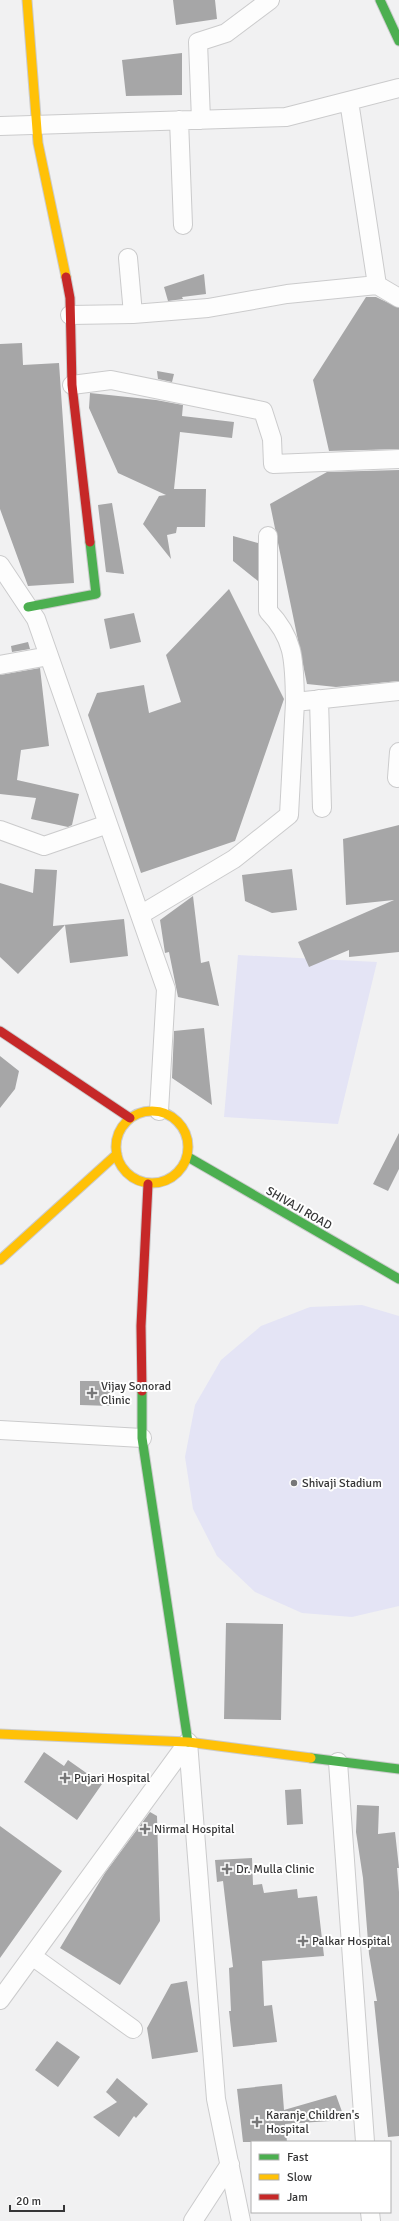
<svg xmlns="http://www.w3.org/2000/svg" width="399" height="2221" viewBox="0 0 399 2221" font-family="Signika,sans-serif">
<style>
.green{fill:#e4e4f5}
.building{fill:#a6a6a7}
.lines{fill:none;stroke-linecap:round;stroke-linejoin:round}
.street-casing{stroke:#cbcbcc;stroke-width:20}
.fast-casing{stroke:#cbcbcc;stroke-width:11}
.slow-casing{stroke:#cbcbcc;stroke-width:11}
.jam-casing{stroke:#cbcbcc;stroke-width:11}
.street{stroke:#fdfdfd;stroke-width:18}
.fast{stroke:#4caf50;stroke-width:9}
.slow{stroke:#ffc107;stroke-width:9}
.jam{stroke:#c62828;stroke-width:9}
.poi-dot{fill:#777778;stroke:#fff;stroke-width:1.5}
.labels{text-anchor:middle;stroke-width:4;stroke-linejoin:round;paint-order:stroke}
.street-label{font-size:12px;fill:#363637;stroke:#fff}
.poi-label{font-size:12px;fill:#363637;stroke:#fff;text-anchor:start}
</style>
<rect width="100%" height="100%" fill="#f1f1f2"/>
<path class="green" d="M238,955L377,962L338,1124L224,1117Z
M362,1305L399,1316V1606L352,1617L302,1613L255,1592L217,1556L193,1509L185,1457L195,1405L221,1360L261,1326L310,1307Z"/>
<path class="building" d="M173,0H215L217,19L176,25Z
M182,53V95L126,96L122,60Z
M204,274L206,294L182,297L183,299L168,301L164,287Z
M366,297H376L399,308V449L329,451L313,380Z
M22,343L23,365L59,363L74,583L28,586L0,509V344Z
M157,371L174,374L172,382L158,379Z
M90,393L156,400L183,405L182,416L234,422L232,438L180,432L174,489H206L205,527H177L176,533L167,535L171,559L143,524L159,496L166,495L118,473L89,408Z
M399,470V681L336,687L307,684L270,504L327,472Z
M112,503L124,574L106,572L98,505Z
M233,536L258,543V581L233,561Z
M229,589L284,699L235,841L141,873L88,715L97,693L144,685L149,713L181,702L166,655Z
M134,613L141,642L110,649L104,619Z
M28,642L30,649L12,652L11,646Z
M40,668L49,746L21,750L17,780L79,794L72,825L68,827L31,819L36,798L0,794V675Z
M399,825V952L349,957V950L309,967L298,942L394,900L346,905L343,839Z
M35,869L57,870L53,926L124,919L128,956L70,963L65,925L18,974L0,957V883L33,893Z
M292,869L297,910L272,913L245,901L242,875Z
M193,896L201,963L209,961L219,1006L178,997L169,952L165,953L160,920Z
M204,1028L212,1105L172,1078L174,1031Z
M0,1056L19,1071L15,1089L0,1108Z
M399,1133V1169L388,1191L373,1184Z
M80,1381H112L111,1406L80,1405Z
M226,1623L283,1624L281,1720L224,1719Z
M44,1752L64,1766L68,1760L102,1784L77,1820L24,1782Z
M301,1789L303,1824L287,1825L285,1790Z
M357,1805L379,1806L378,1834L395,1832L399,1868H397L399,1892V2136L388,2137L374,2001H377L369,1954L363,1878L356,1832Z
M150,1812L157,1816L160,1921L120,1985L60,1948L105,1873Z
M0,1826L62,1871L0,1958Z
M252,1858L253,1885L262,1884L264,1893L297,1889L298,1898L317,1896L324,1956L262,1961L264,2006L272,2005L277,2042L233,2047L229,2011H231L229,1968L233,1967L223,1881L217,1882L215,1860Z
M187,1981L198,2052L152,2059L147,2028L171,1984Z
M57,2041L80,2057L58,2087L35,2070Z
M117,2078L148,2104L136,2118L134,2116L119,2137L93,2117L117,2102L106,2092Z
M282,2084L284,2110L336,2095L345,2120L285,2124L287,2142H243L237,2089Z"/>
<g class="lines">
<g class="street-casing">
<path id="street" d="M349,101L377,285
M179,120L183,225
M201,120L198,42L226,33L270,0
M0,126L286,117L399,88
M128,258L133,314
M70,315L133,314L208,308L287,294L377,285L399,298
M72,385L111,380L263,411L272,439L273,464L399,459
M268,536V611C296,640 294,664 295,702
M0,565L36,619L166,989L159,1111
M0,665L49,656
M319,699L322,808
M397,778L399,752
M0,830L44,846L108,824
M140,915L234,859L289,815L295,702L399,691
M0,1430L142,1438
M188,1742L216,2099L241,2221
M338,1762L365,2142
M32,1956L133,2029
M0,2000L188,1742
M370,2212L371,2221
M193,2221L230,2164"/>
</g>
<g class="fast-casing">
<path id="fast" d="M380,0L399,41
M28,607L96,594L90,542
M188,1157L399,1279
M142,1391V1438L188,1742
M311,1758L399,1769"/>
</g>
<g class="slow-casing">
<path id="slow" d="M27,0L38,143L66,277
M116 1147a36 36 0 1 1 72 0a36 36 0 1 1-72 0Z
M0,1260L117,1154
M0,1734L188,1742L311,1758"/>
</g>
<g class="jam-casing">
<path id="jam" d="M66,277L70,298L72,385L90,542
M0,1031L130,1118
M142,1391L141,1326L148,1184"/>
</g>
<use href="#street" class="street"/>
<use href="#fast" class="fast"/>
<use href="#slow" class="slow"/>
<use href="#jam" class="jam"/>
</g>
<g class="poi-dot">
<path d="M90 1387h4v4h4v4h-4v4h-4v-4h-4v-4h4z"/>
<circle cx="294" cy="1483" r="4"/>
<path d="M63 1772h4v4h4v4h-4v4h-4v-4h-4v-4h4z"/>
<path d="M143 1823h4v4h4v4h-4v4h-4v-4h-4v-4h4z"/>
<path d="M225 1863h4v4h4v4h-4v4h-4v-4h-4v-4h4z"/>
<path d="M301 1935h4v4h4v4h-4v4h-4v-4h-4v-4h4z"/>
<path d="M255 2116h4v4h4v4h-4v4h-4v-4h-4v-4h4z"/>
</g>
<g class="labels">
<g class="street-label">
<text transform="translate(299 1208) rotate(30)" y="4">SHIVAJI ROAD</text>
</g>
<g class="poi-label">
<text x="101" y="1390">Vijay Sonorad<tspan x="101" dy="14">Clinic</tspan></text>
<text x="302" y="1487">Shivaji Stadium</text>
<text x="74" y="1782">Pujari Hospital</text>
<text x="154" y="1833">Nirmal Hospital</text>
<text x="236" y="1873">Dr. Mulla Clinic</text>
<text x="312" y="1945">Palkar Hospital</text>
<text x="266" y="2119">Karanje Children's<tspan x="266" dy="14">Hospital</tspan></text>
</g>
</g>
<rect x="251" y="2141" width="140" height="72" fill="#ffffff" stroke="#afafaf"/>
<rect x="259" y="2154" width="20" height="6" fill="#4caf50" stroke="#afafaf"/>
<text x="287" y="2161" font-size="12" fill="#363637">Fast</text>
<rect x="259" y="2174" width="20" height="6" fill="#ffc107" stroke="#afafaf"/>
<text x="287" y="2181" font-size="12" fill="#363637">Slow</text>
<rect x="259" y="2194" width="20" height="6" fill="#c62828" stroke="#afafaf"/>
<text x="287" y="2201" font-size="12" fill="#363637">Jam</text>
<path d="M10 2205v6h54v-6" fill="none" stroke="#363637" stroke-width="2"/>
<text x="16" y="2205" font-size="12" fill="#363637" stroke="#ffffff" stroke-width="3" paint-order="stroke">20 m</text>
</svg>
